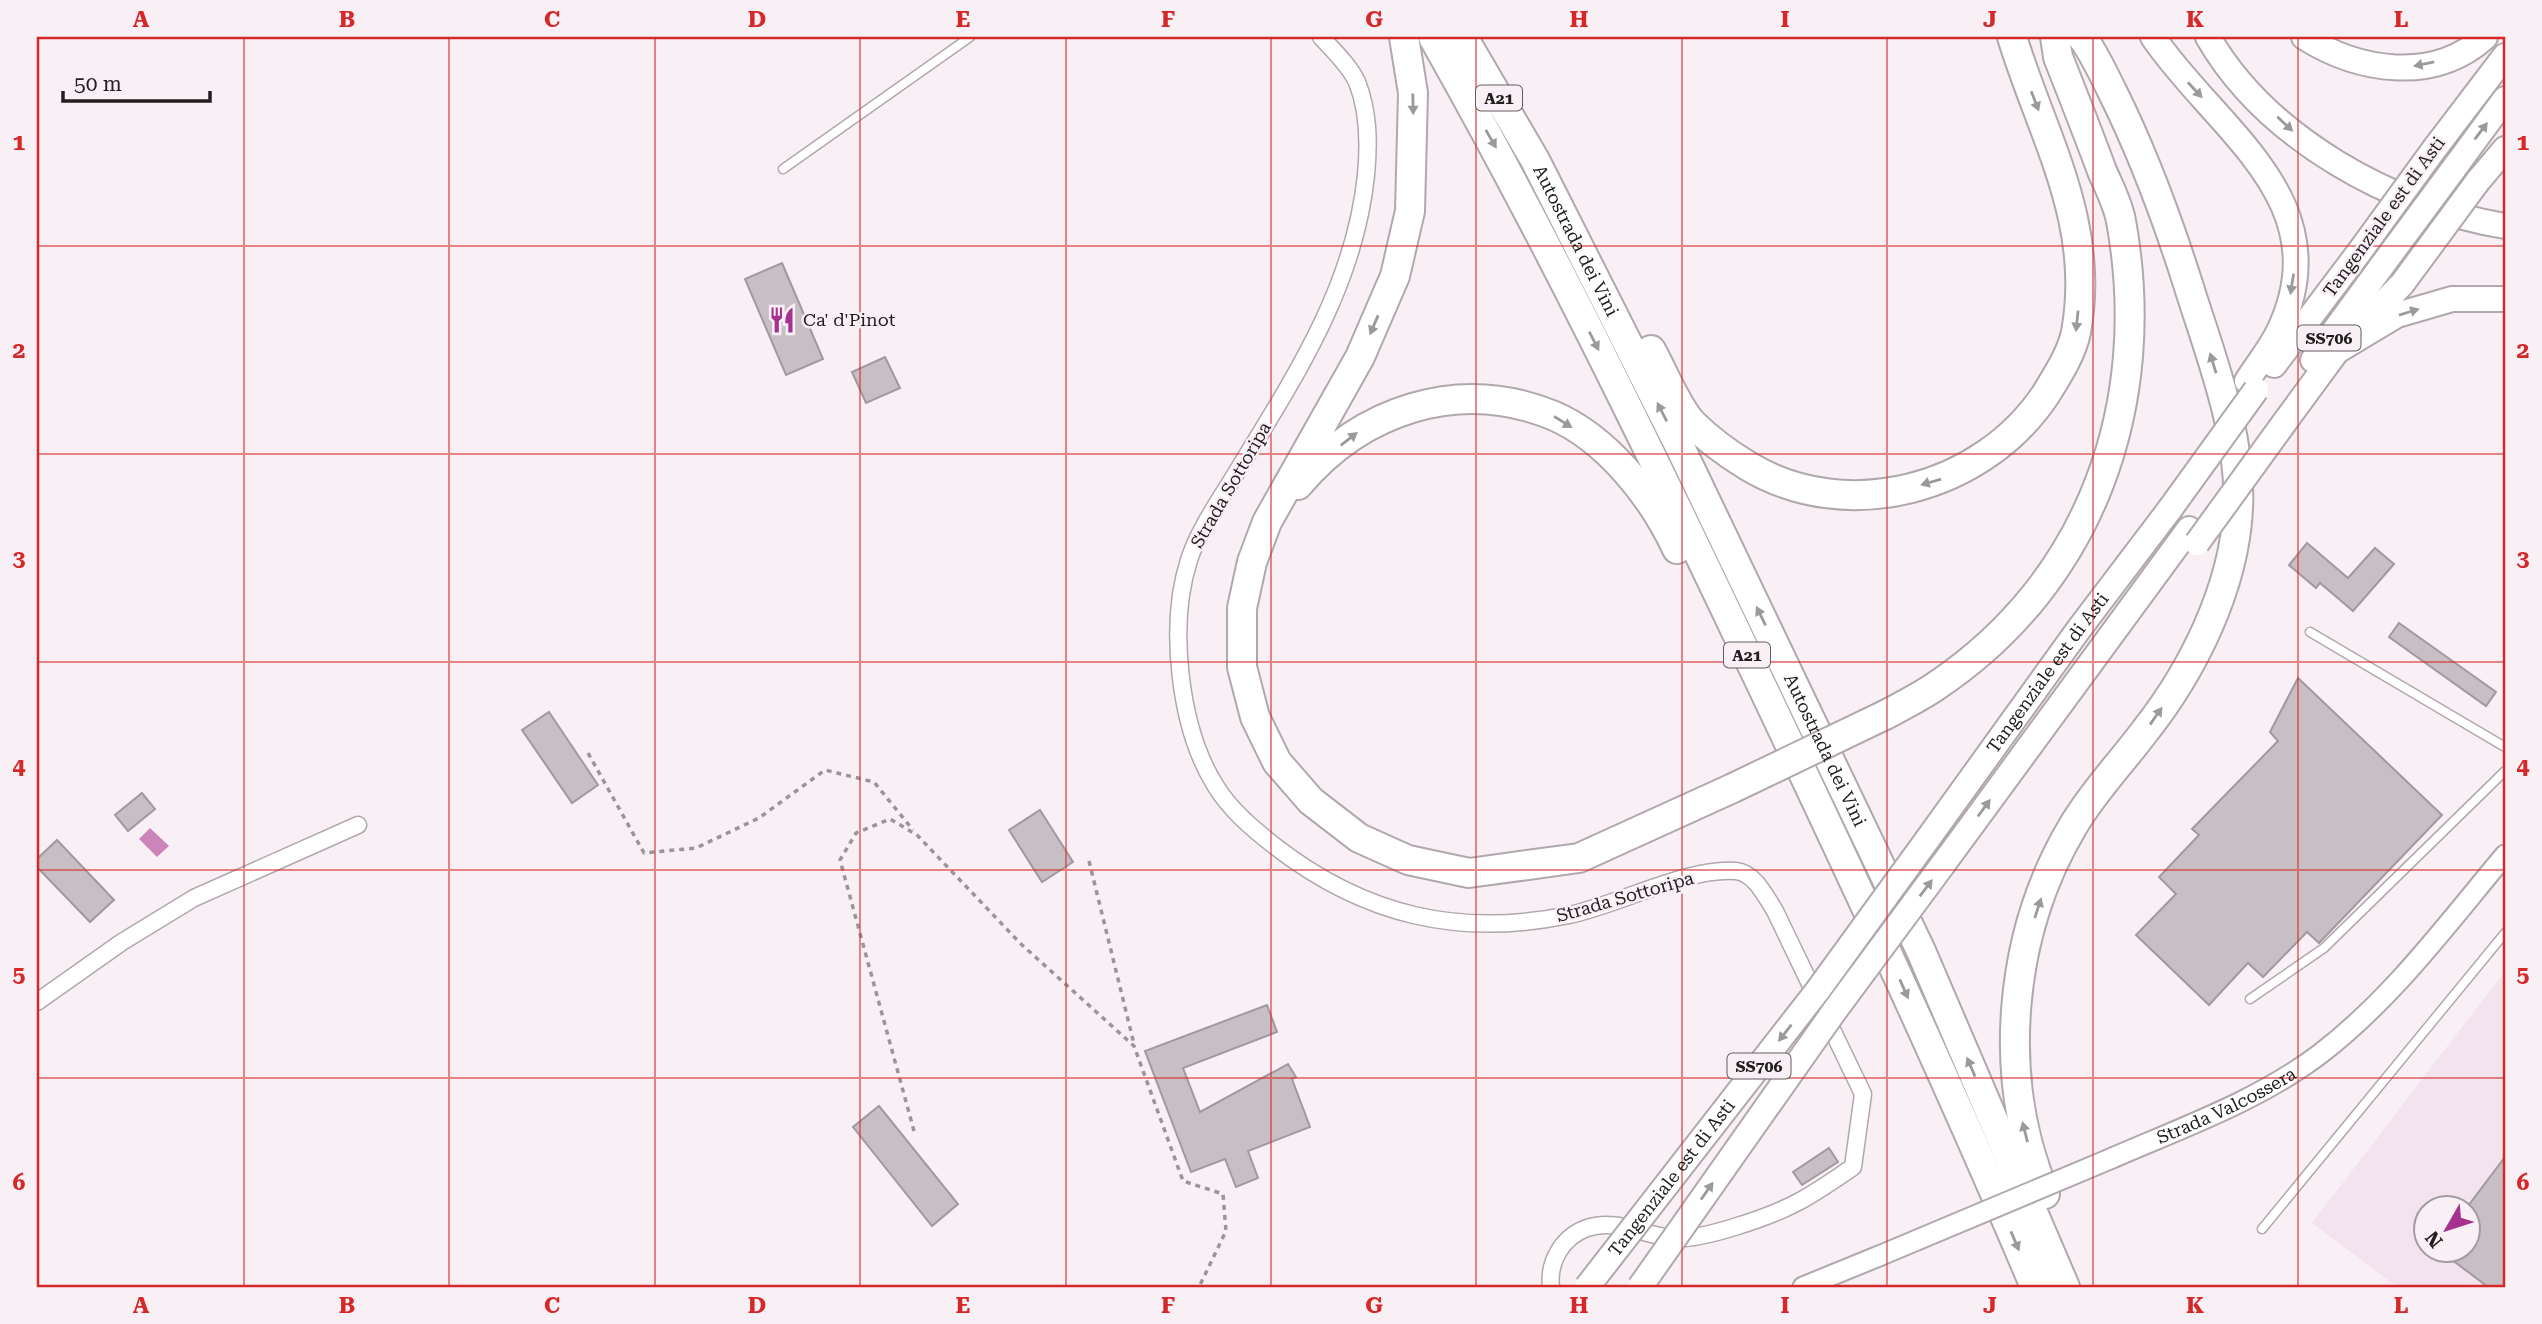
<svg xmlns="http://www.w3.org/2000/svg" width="2542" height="1324" viewBox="0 0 2542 1324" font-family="'Roboto Serif',serif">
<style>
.built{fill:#f3e3ee;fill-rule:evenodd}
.water{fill:#cb85b9}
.building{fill:#c8bfc5;stroke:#a1999f;stroke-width:2}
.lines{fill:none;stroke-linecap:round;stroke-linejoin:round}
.service-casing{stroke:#b1a8ae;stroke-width:11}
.minor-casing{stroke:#b1a8ae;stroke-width:19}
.tertiary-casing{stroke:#b1a8ae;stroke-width:23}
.trunk-casing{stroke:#b1a8ae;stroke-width:28}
.motorway-casing{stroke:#b1a8ae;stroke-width:32}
.path{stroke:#9b9599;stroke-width:3.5;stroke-dasharray:5 5;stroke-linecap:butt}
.service{stroke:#fff;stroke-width:8}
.minor{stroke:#fff;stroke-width:16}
.tertiary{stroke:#fff;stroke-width:19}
.trunk{stroke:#fff;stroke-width:24}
.motorway{stroke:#fff;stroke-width:28}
.tertiary-bridge-casing{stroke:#b1a8ae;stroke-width:23;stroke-linecap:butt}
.trunk-bridge-casing{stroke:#b1a8ae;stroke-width:28;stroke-linecap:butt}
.motorway-bridge-casing{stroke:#b1a8ae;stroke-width:32;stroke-linecap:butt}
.tertiary-bridge{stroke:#fff;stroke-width:19}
.trunk-bridge{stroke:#fff;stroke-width:24}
.motorway-bridge{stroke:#fff;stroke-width:28}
.oneway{fill:#9b9a9b}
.grid{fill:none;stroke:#d62828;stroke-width:2;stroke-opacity:0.55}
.labels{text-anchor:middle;stroke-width:5;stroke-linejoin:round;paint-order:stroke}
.shield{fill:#f9f0f6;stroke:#625d60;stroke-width:2}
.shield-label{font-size:16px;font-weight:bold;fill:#211e20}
.street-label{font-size:18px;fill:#211e20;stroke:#f9f0f6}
.poi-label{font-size:18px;fill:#211e20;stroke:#f9f0f6;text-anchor:start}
.neatline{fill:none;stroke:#d62828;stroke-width:2.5}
.grid-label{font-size:23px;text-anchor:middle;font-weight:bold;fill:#d62828}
</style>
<rect width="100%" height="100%" fill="#f9f0f6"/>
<path class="built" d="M2505,971V1287H2398L2312,1223ZM2426,1208H2468V1250H2426Z"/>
<path class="water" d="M150,828L169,846L157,857L139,839Z"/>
<path class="building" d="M782,263L823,359L786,375L745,279Z
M885,357L900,388L866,403L852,372Z
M2307,543L2348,578L2375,548L2394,564L2353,611L2320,583L2316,588L2289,565Z
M2399,623L2496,692L2486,706L2389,637Z
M2298,678L2442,815L2319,943L2307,932L2263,977L2248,963L2209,1005L2136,935L2176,894L2159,877L2199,835L2192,829L2278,741L2270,732Z
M549,712L598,785L572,803L522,730Z
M142,793L155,809L128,831L115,815Z
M1040,810L1073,862L1042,882L1009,830Z
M57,840L114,900L90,922L37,867V859Z
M1267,1005L1277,1032L1183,1068L1200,1112L1288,1064L1296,1077L1292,1079L1310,1127L1248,1151L1258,1178L1236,1187L1225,1159L1191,1172L1145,1051Z
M879,1106L958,1204L932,1226L853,1127Z
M1829,1148L1838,1162L1802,1185L1793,1172Z
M2505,1157V1287H2488L2439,1250H2468V1206Z"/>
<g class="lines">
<g class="service-casing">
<path id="service" d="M783,169L970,37
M2310,632L2505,747
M2250,999L2324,948L2505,771
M2262,1229L2505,933"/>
</g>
<g class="minor-casing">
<path id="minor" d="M1321,37C1333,50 1350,66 1357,82C1369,112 1369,144 1366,175C1355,284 1297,374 1241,465C1223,496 1200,526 1189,560C1168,625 1179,727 1215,785C1230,810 1253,829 1276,847C1364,915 1459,938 1569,915C1618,905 1688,867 1736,871C1755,873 1766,897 1775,911L1863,1094L1853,1167C1835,1179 1817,1192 1798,1202C1772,1216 1699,1242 1671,1238C1643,1235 1615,1218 1587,1228C1562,1237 1548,1262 1551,1287
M37,1002L122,942L194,898L358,825"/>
</g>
<g class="tertiary-casing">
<g id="tertiary">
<path id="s1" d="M2110,1159C2181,1128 2258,1101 2320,1054C2392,999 2447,924 2505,855"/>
<path d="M1803,1287L1879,1256"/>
</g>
</g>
<g class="trunk-casing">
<g id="trunk">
<path d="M2153,37C2216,130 2341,200 2279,331C2271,348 2257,365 2247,381"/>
<path d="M2208,37C2266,138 2393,208 2505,226"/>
<path d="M2304,37C2358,71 2433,84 2485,37"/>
<path d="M2435,148L2505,56"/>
<path d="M2458,163L2505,99"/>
<path d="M2478,181L2505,149"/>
<path d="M2359,328L2402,284"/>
<path d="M2313,360L2381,267"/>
<path d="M2274,365L2360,251"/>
<path d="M2287,419L2337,351L2397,315L2452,299H2505"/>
<path id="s2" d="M1927,840L2079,629L2170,509"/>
<path d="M1944,863L2189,529"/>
</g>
</g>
<g class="motorway-casing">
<g id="motorway">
<path d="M1404,37L1413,93L1410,211L1395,276L1360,357L1267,522L1252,562L1242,608V667L1255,717L1277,762L1311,801L1359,838L1408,860L1469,873L1579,858L1733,788"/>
<path d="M1433,37C1544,233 1643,436 1740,640C1842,854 1943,1069 2035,1287"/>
<path id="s3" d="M1463,37L1535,160L1680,447L1921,951L2065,1287"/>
<path d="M1651,350C1663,371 1677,408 1693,424C1708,439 1730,455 1748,466C1848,526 1983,489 2046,394C2057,376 2072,353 2076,332C2096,222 2043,138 2012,37"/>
<path d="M1298,485C1361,410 1458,377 1552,415C1607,438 1653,497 1677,549"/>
<path d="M1885,715C1902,706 1920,697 1936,686C2093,581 2154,402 2121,221C2118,204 2109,187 2102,171C2088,133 2073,95 2058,57L2055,37"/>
<path d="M2045,1194C1996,1078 2008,935 2073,826C2093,792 2121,763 2145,731C2193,670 2234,588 2238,509C2242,433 2210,355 2188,284C2167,218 2143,153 2112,91C2103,73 2094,53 2082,37"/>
</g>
</g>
<path class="path" d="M588,753L644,853L696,848L759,818L825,770L874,782L913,830
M1089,861L1134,1044
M914,1131L840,860L856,833L890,819L917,835L1021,944L1134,1046L1183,1181L1223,1194L1226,1231L1199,1287"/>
<use href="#service" class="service"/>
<use href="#minor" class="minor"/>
<use href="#tertiary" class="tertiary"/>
<use href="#trunk" class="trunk"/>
<use href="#motorway" class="motorway"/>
<g class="tertiary-bridge-casing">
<path id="tertiary-bridge" d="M1879,1256L2110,1159"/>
</g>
<g class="trunk-bridge-casing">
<g id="trunk-bridge">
<path d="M2360,251L2435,148"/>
<path d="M2381,267L2458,163"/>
<path d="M2402,284L2478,181"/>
<path d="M2170,509L2256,390"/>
<path d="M2197,543L2287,419"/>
<path id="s4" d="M1587,1287L1818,990L1927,840"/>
<path d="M1640,1287L1833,1013L1944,863"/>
</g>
</g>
<g class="motorway-bridge-casing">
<path id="motorway-bridge" d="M1733,788L1885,715"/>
</g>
<use href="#tertiary-bridge" class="tertiary-bridge"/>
<use href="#trunk-bridge" class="trunk-bridge"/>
<use href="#motorway-bridge" class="motorway-bridge"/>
</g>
<defs><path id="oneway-solid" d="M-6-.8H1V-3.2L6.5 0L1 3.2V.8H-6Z" transform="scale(1.75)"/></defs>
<g class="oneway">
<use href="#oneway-solid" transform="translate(2424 64) rotate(168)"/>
<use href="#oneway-solid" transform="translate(2195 90) rotate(47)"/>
<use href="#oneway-solid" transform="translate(2035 101) rotate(69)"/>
<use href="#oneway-solid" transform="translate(1413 104) rotate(89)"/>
<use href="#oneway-solid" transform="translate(2285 124) rotate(43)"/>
<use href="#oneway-solid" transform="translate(2481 131) rotate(-53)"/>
<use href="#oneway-solid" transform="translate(1491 139) rotate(60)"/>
<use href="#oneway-solid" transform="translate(2292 284) rotate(99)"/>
<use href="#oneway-solid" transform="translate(2409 312) rotate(-17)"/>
<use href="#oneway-solid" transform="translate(2077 321) rotate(96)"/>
<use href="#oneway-solid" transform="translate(1374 325) rotate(113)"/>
<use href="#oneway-solid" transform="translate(1594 341) rotate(63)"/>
<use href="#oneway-solid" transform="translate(2213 363) rotate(-107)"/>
<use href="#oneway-solid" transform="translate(1662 412) rotate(-117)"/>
<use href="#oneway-solid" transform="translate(1563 422) rotate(32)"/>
<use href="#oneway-solid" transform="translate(1349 439) rotate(-38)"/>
<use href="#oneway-solid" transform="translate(1931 482) rotate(164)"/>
<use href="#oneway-solid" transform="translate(1761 616) rotate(-116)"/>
<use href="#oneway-solid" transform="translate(2156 716) rotate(-55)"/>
<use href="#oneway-solid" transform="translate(1984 808) rotate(-54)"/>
<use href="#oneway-solid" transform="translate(1926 888) rotate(-53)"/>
<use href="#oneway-solid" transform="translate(2038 908) rotate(-72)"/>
<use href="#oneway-solid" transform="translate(1904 989) rotate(66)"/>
<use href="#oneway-solid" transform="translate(1785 1033) rotate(128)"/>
<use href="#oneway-solid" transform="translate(1971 1067) rotate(-113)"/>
<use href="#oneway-solid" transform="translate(2025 1132) rotate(-104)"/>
<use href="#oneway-solid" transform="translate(1707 1191) rotate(-55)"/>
<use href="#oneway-solid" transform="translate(2015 1241) rotate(67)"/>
</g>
<path class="grid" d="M244,37V1287M449,37V1287M655,37V1287M860,37V1287M1066,37V1287M1271,37V1287M1476,37V1287M1682,37V1287M1887,37V1287M2093,37V1287M2298,37V1287M37,246H2505M37,454H2505M37,662H2505M37,870H2505M37,1078H2505"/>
<defs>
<g id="restaurant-bare" transform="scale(2.1)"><path d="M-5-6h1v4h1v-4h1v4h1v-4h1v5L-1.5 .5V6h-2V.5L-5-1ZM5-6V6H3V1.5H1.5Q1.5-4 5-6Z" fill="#a4328e" stroke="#f9f0f6" stroke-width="2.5" paint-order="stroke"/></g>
</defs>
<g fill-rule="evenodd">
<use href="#restaurant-bare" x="782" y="320"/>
</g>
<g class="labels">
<g class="shield">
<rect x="1476" y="85.5" width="46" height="25" rx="5"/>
<rect x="2297.5" y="325.5" width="63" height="25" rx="5"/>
<rect x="1724" y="642.5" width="46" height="25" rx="5"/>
<rect x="1727.5" y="1053.5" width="63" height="25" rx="5"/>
</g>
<g class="shield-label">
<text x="1499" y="104">A21</text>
<text x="2329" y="344">SS706</text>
<text x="1747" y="661">A21</text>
<text x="1759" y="1072">SS706</text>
</g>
<g class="street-label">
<text transform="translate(2384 217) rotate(-54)" y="6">Tangenziale est di Asti</text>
<text dy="6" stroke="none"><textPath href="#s3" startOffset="233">Autostrada dei Vini</textPath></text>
<text transform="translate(1231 485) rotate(-60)" y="6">Strada Sottoripa</text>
<text dy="6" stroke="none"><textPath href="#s2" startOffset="206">Tangenziale est di Asti</textPath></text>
<text dy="6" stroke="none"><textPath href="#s3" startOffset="800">Autostrada dei Vini</textPath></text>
<text transform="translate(1625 897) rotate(-16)" y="6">Strada Sottoripa</text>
<text dy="6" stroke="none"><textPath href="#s1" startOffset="128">Strada Valcossera</textPath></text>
<text dy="6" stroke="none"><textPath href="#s4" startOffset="138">Tangenziale est di Asti</textPath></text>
</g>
<g class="poi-label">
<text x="803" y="326">Ca' d'Pinot</text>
</g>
</g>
<rect width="2542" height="1324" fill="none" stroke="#f9f0f6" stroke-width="77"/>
<g transform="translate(2447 1229) rotate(231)"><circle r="33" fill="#f9f0f6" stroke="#a39ca0" stroke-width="2"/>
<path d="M0-5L12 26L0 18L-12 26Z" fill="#a4328e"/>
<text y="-10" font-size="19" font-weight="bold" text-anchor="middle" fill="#211e20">N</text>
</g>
<path d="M63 91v10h147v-10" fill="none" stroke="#211e20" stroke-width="3.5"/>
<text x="74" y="91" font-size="21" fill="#211e20" stroke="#f9f0f6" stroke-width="5" paint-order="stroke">50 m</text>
<rect x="38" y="38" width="2466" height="1248" class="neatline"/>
<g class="grid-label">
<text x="141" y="27">A</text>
<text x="347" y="27">B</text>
<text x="552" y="27">C</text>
<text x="757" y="27">D</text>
<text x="963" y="27">E</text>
<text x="1168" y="27">F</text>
<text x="1374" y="27">G</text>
<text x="1579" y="27">H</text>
<text x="1785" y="27">I</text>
<text x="1990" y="27">J</text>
<text x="2195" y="27">K</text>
<text x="2401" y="27">L</text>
<text x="19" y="150">1</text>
<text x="2523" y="150">1</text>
<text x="19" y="358">2</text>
<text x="2523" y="358">2</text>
<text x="19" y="566">3</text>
<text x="2523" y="566">3</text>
<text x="19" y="774">4</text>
<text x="2523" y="774">4</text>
<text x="19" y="982">5</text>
<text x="2523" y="982">5</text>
<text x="19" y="1190">6</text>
<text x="2523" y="1190">6</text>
<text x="141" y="1313">A</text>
<text x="347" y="1313">B</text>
<text x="552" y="1313">C</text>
<text x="757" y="1313">D</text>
<text x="963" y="1313">E</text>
<text x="1168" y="1313">F</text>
<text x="1374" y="1313">G</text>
<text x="1579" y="1313">H</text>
<text x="1785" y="1313">I</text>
<text x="1990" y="1313">J</text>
<text x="2195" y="1313">K</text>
<text x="2401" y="1313">L</text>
</g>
</svg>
